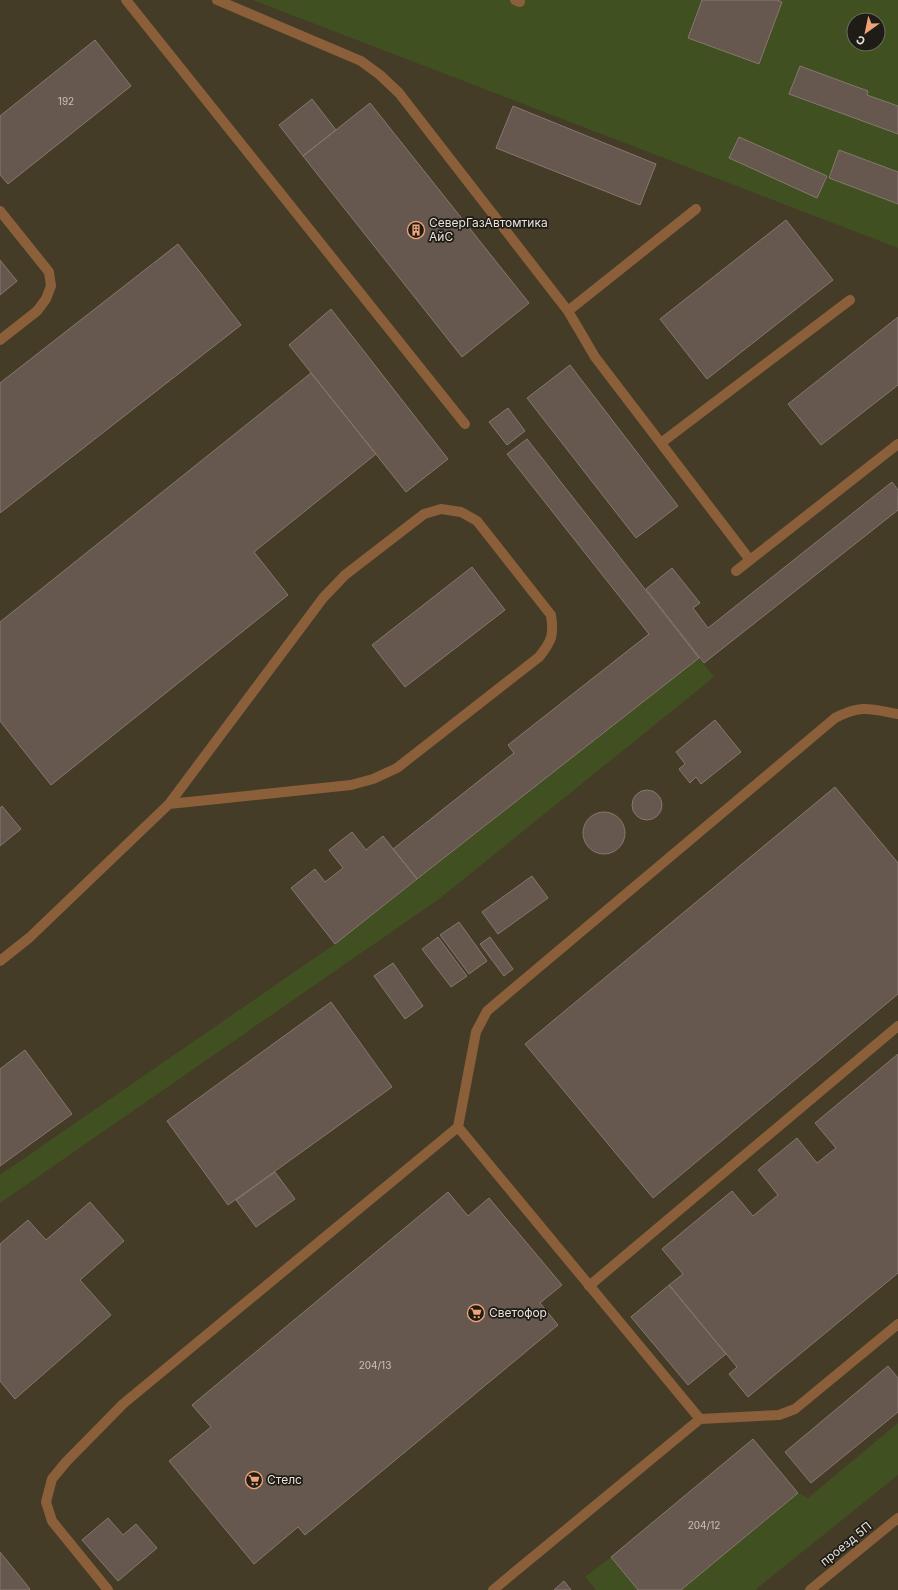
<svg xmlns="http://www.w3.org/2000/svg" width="898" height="1590" viewBox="0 0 898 1590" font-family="Inter,sans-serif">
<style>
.built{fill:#453c28;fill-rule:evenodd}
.green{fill:#405020;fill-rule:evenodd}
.building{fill:#67584f;stroke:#87776e}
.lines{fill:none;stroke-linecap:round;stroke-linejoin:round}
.lane{stroke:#8b5f39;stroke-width:10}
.street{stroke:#8b5f39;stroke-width:10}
.labels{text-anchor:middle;stroke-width:3.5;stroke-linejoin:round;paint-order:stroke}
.number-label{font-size:10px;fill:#c7c0b8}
.poi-label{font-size:12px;fill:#e7e3db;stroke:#1f1c16;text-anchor:start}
.street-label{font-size:12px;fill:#e7e3db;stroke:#1f1c16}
</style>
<rect width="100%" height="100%" fill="#3a3426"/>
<path class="built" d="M0,0H898V1590H0ZM854,20H878V44H854Z"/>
<path class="green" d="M253,0H898V248ZM854,20H878V44H854Z
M699,658L714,677L439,899L0,1203V1175L335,944Z
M898,1423V1475L755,1590H681L798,1493L808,1498Z
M611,1557L638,1590H596L585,1577Z"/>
<path class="building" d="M702,0H777L782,2L759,64L688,38Z
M95,40L131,86L8,184L0,175V116Z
M800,66L868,91L867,95L898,106V134L789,94Z
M312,99L336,130L303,156L279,125Z
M370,103L529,303L462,357L303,156Z
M513,106L656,164L640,205L496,148Z
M739,137L827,176L817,198L729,158Z
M839,150L898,172V204L829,178Z
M786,220L833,280L707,379L660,319Z
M178,244L241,325L0,513V383Z
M0,260L17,281L0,295Z
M331,309L448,459L406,492L289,345Z
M898,317V385L821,445L788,404Z
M570,365L678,506L636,538L527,398Z
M311,373L376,454L254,552L288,595L51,785L0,721V622Z
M508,408L525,431L507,445L489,422Z
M527,439L699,658L417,879L393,849L514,753L508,745L649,634L507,454Z
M892,482L898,490V510L704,663L646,589L672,568L700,603L693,608L708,628Z
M472,567L505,610L405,687L372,645Z
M715,720L741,752L701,784L696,777L690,783L679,769L685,764L676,752Z
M835,787L898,863V994L653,1198L525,1044Z
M632 805a15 15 0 1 1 30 0a15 15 0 1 1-30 0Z
M2,806L21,829L0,846V808Z
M583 833a21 21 0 1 1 42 0a21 21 0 1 1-42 0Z
M352,832L366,850L383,836L417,879L335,944L291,888L315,869L325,882L343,868L329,850Z
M532,876L548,898L498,934L482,912Z
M459,922L487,961L469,974L440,935Z
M438,937L467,976L451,987L422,949Z
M490,937L513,969L504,976L480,944Z
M393,963L423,1006L405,1019L374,976Z
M331,1002L392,1087L228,1205L167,1121Z
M25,1050L72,1114L0,1166V1069Z
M898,1054V1273L748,1397L729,1374L737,1367L669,1285L683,1274L662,1249L732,1191L753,1216L778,1195L758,1170L797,1138L817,1163L836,1148L815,1123Z
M275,1172L295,1199L256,1227L236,1200Z
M448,1192L468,1216L489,1198L562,1285L540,1303L558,1325L305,1535L298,1527L254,1564L169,1461L211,1427L192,1405Z
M90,1202L124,1241L80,1280L111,1315L15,1399L0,1381V1244L28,1220L46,1240Z
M669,1285L726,1354L688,1385L631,1317Z
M888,1366L898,1378V1412L811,1483L785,1452Z
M753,1439L798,1493L681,1590H638L611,1557Z
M108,1518L123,1535L136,1524L157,1548L118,1581L82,1540Z
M0,1552L30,1589L29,1590H0Z
M564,1581L571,1590H554Z"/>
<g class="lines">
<path class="lane" d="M126,0L465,424
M217,0L361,61L380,75L399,93L568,311L595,357L750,560
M515,0L520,2V0
M0,211L49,272L51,286L46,299L37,311L0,340
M568,311L696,209
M661,443L850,300
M736,571L898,444
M0,961L29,938L169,804L323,598L345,575L424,514L441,509L461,512L477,521L551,615C554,635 552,641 539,657L397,768L373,779L351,785L169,804
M458,1127L476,1032L487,1011L835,718C862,704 870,709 898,714
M589,1286L898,1026
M108,1590L52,1521L46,1502L52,1479L66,1462L123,1404L458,1127L700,1419L779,1415L795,1409L898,1324
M493,1590L700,1419"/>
<path class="street" d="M810,1590L898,1518"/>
</g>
<defs>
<g id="building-ring" transform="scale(0.9)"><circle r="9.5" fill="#1f1c16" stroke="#efa377" stroke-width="1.5"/><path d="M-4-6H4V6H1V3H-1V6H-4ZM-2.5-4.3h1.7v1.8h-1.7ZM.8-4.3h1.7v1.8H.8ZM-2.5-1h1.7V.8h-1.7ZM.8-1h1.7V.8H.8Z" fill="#efa377"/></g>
<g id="supermarket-ring" transform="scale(0.9)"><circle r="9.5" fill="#1f1c16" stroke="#efa377" stroke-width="1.5"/><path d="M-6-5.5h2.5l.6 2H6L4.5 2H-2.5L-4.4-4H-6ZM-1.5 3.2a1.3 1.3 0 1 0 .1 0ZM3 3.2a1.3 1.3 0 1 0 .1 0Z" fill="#efa377"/></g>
</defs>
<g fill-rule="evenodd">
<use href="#building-ring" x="416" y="230"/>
<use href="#supermarket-ring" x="476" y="1313"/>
<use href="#supermarket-ring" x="254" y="1480"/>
</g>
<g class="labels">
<g class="number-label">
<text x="66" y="105">192</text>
<text x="375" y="1369">204/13</text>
<text x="704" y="1529">204/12</text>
</g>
<g class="poi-label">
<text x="429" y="227">СеверГазАвтомтика<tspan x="429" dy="14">АйС</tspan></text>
<text x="489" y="1317">Светофор</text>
<text x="267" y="1484">Стелс</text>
</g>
<g class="street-label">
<text transform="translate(846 1544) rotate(-39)" y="4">проезд 5П</text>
</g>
</g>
<g transform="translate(866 32) rotate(213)"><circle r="19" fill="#1f1c16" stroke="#6f6c65"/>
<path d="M0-3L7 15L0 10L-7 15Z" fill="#efa377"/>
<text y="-6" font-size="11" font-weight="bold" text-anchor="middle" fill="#e7e3db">С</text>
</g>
</svg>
